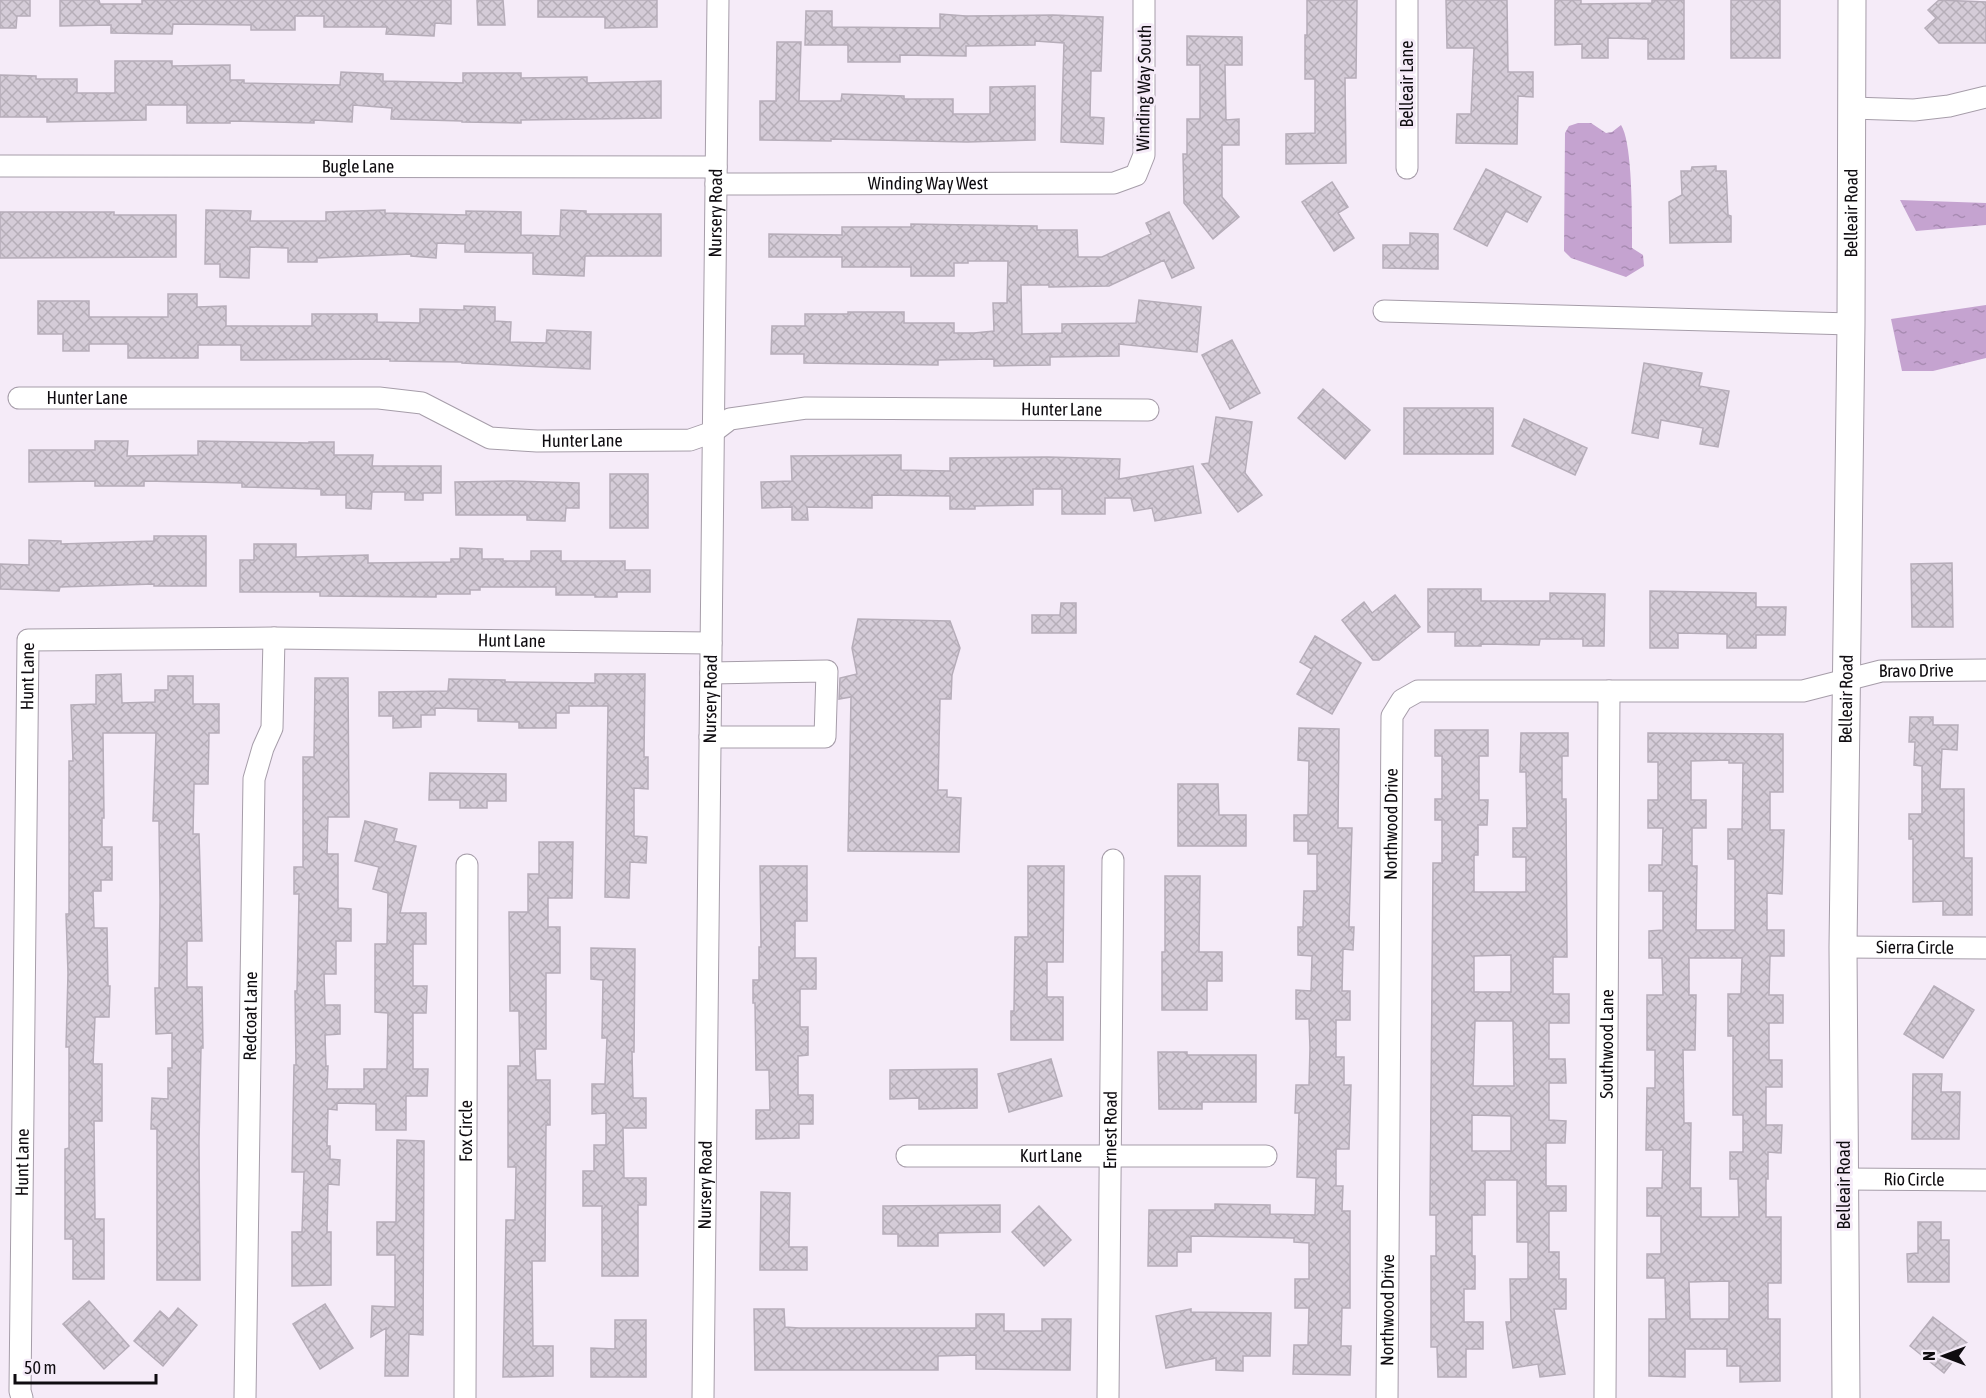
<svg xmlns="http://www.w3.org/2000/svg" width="1986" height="1398" viewBox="0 0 1986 1398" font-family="'Asap Condensed',sans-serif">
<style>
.water{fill:url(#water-ripples)}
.building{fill:url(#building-cross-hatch);stroke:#b6adb9;stroke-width:1.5;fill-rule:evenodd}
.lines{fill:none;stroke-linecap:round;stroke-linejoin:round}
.minor-casing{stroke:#a69da9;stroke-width:23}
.major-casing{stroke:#a69da9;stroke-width:29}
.minor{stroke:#fff;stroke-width:21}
.major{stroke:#fff;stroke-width:27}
.labels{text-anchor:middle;stroke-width:6;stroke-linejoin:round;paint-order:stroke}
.street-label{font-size:18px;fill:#0f0c10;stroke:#f5ebf8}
</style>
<defs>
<pattern id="water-ripples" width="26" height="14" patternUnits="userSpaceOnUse" patternTransform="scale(1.5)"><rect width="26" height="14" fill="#c5a3d0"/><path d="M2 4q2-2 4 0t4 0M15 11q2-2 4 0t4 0" fill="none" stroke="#a88bb2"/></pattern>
<pattern id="building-cross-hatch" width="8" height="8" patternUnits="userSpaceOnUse" patternTransform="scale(1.5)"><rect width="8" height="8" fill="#d5ccd8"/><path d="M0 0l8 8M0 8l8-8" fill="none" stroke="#b6aeb8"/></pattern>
</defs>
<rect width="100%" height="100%" fill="#f5ebf8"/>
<path class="water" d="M1578,123H1591L1606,133L1612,132L1621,125C1633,143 1632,223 1632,248L1643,255L1644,266L1626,277L1571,258L1564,251L1565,133L1569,126Z
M1900,200L1986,203V225L1916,231Z
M1986,305V358L1933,371H1902L1891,319Z"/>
<path class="building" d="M0,0H30V16H17L16,28H0Z
M60,0H99L100,4H142V0H451V24L435,23L434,36L386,34L387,27H324V16H295V30H251V25L173,24L172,34L111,33V25L60,26Z
M477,0H503L505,25H478Z
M538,0H657V27L605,28V17H538Z
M1307,0H1357L1356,78H1345L1346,163L1286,164V134L1315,133V79H1305V35H1307Z
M1446,0H1507L1508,72H1533V97L1518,96L1517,144L1456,143L1457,114H1471L1474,48H1447Z
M1555,0H1581V4L1652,3V0H1684V59H1648V39L1608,38V58H1582V44L1555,45Z
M1731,0H1780V58H1731Z
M1939,0L1986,2V43H1939L1925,28L1936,18L1928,10Z
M806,11H832V27L940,28V14L966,16L1053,15L1103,17L1101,71H1091L1090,117L1104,118L1103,144L1061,142L1064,43L1035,41V45L966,46V56L900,55V62H848V45H805Z
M1187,36L1242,37V65H1225L1226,120L1239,119V145H1222V197L1239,217L1213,239L1184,203L1183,154H1187V119H1200V65H1187Z
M777,42H801L799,101H841L842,94L904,96V99H953V114H990V87L1035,86V140L967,142L831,139V141L760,140V101H776Z
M115,61H172V66L230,65V80H244V83L340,85L341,72L383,74V81L463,83V73H521V78L587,77V83L661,81V118L521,120V123L462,122V121L391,119L392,108L353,105L352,122L314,120V123L230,121V123H187V105H146V120L47,122V117H0V75L36,76V79H77V93H115Z
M1716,166V171H1726L1728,215L1731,216V242L1670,243L1669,202L1682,195L1681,171H1691L1692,167Z
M1486,169L1541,197L1527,222L1506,211L1487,246L1454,229Z
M1332,182L1348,207L1338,213L1354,238L1334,251L1302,202Z
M206,210L251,211L250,221H326V212L385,210V213L466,215V211L521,212V235L560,236L561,210L586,211V214H661V256H585L584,276L533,274V253L465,252V244L437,243L436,258L411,256V254L317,258V262H288V248L250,247L249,278L220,277V264H205Z
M0,212H114V215H176V257L0,258Z
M1169,212L1194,268L1172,278L1164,260L1109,286L1049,287V285H1021L1022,334L1062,333V324L1136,323L1139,300L1201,307L1197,352L1119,344V356L1050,357V365L994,366V359L938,360V365L804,363V354H771L772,326H805V314H848V312H904V323H954V333H974L994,331L993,303H1007L1008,261H968V263H954V276H911V267H842V257H769V234L842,235V227H911V224L1037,226V230H1077L1078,257H1102L1151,234L1146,223Z
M1410,233L1438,234V269L1383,268V245H1410Z
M168,294H197V307L226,306V326H312V314H377V322L420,323V309L464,310V306L495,307V321L511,322L510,342L546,343L547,330L591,332L590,369L462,363V362L390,361V359L241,360V345H198V358H128V344H89V351H63V334H38V301H89V317H168Z
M1232,340L1260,393L1230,409L1202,355Z
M1644,363L1702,373L1699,386L1729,391L1718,447L1700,444L1703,428L1661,420L1658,438L1632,433Z
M1323,389L1370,430L1345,459L1298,418Z
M1404,408H1493V454H1404Z
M1216,417L1252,422L1245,473L1262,495L1238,512L1202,464L1209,463Z
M1524,419L1587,448L1575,475L1512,446Z
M95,441H128L127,456L198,455V441L309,443V442H334V455H373L372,466H441V493H423V500H405V492H372L371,509L346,508V495H321V489L242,487V483L144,481V486H95V481L29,482V450H95Z
M901,455V470L950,471V458L1048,457L1120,459L1119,479L1193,466L1201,513L1155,521L1152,508L1134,511L1131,498H1105V514H1062V489H1033V505L975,506V509H950V496L872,495V508L807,507L808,520H792V507L762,508L761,482L792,481L791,456Z
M610,474H648V528H610Z
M512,481L579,483V508H566L565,521L527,520V515H456L455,482Z
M154,536H206V586H154V584L60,587L59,591L0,589V564L29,565V540L61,541V544L154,541Z
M254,544H296V557L368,555V563L451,562V559H460V548L482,549V559H503V561H531V551H561V561H625V570H650V592H617V597H595V595H556V587H480V590H470V594H436V597L320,596V592H240V560H254Z
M1952,563L1953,627H1912L1911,564Z
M1428,589H1481V601H1550V593L1605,594L1604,646H1583V639H1540L1539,645L1481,644V646H1455V632H1428Z
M1650,591L1756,593V607H1786L1785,635H1756V648H1727V634L1678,633V648H1650Z
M1395,595L1420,627L1379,660H1373L1342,620L1364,602L1372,613Z
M1061,603H1076V633H1032V615H1060Z
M858,619L950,621L960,648L952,675L951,699H940L938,790H947V797L961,798L959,852L848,851L851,697L839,699L840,678L857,674L852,648Z
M1315,636L1361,663L1332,714L1297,694L1312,669L1300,662Z
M121,674L122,703L155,702V690H168V676H193V704H219V733H209L208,784H194L193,834H199L202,941H187V987H202L203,1048H201L199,1142L200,1280H157V1129H151L152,1098L168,1099V1068H172V1033L156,1034L155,988H159L160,900L159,821H153L156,733H103L104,818H102V847H112V880H101V891H93L94,928H107L108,986H110L109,1017H95L93,1064H102V1121H94L95,1219H104V1279H73V1239H65V1149L69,1148V1047H66L68,973L66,914H69V761H73L71,705L96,704V675Z
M595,674H645L644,757H648V789L634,788V836L647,837L646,863L630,862L629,898L605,897L608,706H569V713H556V728H519V722L478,721V709L435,708V715H421V727L393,728V716H379V692L448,691L449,679L505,680V682L595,683Z
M315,678H348L349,817H328L327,854H338V908L351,909V941H336V974H324L325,1005H340V1034L325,1035L326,1066H328L327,1089H364V1069H387L388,1013L375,1012V944H387L388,893L373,889L379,867L355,861L365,821L397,829L394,841L416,846L400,913H426V944H413V986H427L426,1013H413V1069H428L427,1096H406V1130H376V1104L337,1103V1110L328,1109L327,1146H330V1159L340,1160L339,1185L328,1184L327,1232H331V1285L292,1286V1232H302L304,1172H292L294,1065H296L295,991H297L299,894H294V867H303V757H314Z
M1910,717H1933V725H1958L1957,750L1942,749L1940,789H1964V858H1972V915H1943V901L1913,902V839H1909V814H1922V766L1914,765L1915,742H1909Z
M1299,728L1339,729L1338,828H1352L1349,927H1354L1353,950L1343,949L1342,991H1350V1020H1336V1057H1344V1085H1351L1349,1149H1336V1186H1343L1342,1211H1350V1308H1342L1341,1346H1351L1350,1375L1293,1374L1294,1345H1308L1309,1308H1295V1279H1309V1243L1294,1242V1238L1191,1236V1252H1177V1266H1148L1149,1210H1215V1204L1270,1205V1214L1315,1215L1316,1178L1297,1177L1299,1113H1295L1296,1085H1309L1310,1048L1309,1019H1296V990L1311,991L1312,956L1298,955V927H1303L1304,891H1317V854H1308V841H1294V815H1308L1309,761L1298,760Z
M1435,730H1488V756H1479V800H1488L1487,825H1478V855H1474V892H1526V857H1513V828H1527L1526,772H1520L1521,733H1568V756H1562V799H1566L1567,957H1553V994H1569V1023H1549V1059H1565L1566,1083H1549V1120L1566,1121L1565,1143H1546V1186H1566V1211H1549V1252H1559V1279H1566V1309H1554L1565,1374L1540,1377L1538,1364L1513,1368L1506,1322H1511L1510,1279H1528V1242H1517V1180H1485V1215H1472V1256H1475V1289H1464V1322H1483V1349H1466V1377H1438L1437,1347H1431V1256H1436V1215H1430L1433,863H1442V820H1435V799H1442V756H1435ZM1511,955V992H1474V956ZM1475,1021H1513L1514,1086H1473ZM1472,1115L1511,1116V1151H1472Z
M1648,733L1783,734V792H1770V830H1784L1782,894L1767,893V930H1784V956H1770L1769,995H1783V1023H1769V1060H1782V1087H1766V1125H1782L1781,1153L1768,1152V1179H1766V1217H1781V1283H1768V1319H1780V1381L1740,1382V1366H1727V1349H1685V1377L1649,1376V1319H1666L1665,1278H1647V1254H1661V1216H1647V1188H1662L1663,1150H1646L1647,1088H1655V1050H1647V995H1663L1662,958H1649V931L1663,930V891H1649V865H1662L1663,828H1648V800H1658V762H1648ZM1729,760V763H1743L1742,829H1728V859H1735V930H1696L1697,866H1692V828H1706V800H1691V761ZM1689,958H1742L1741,994H1728V1036H1733V1115H1743V1152H1730V1179H1738L1739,1217H1701V1188H1690L1691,1123H1684L1683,1050H1695L1696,995H1689ZM1729,1281V1319H1690L1689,1282Z
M430,773L506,774V801H487V808H460V800H429Z
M1178,784H1218L1219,815H1246V846H1178Z
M539,842H573L572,898H548V927H560V973H546V1049H535L536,1080H550V1125H546L545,1261H532L533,1346H553V1376L503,1377L506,1220H515L516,1167H508V1066H520L519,1011H510L509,912H528V874H539Z
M760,866H807V921H795V958H816V989H800V1027H808V1055L798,1056V1095H813V1124H799V1138L756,1139V1110H770L769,1070H756L755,1003H753V980H759V947H761Z
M1028,866H1064L1063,962H1047V997H1063V1040H1011V1011H1014L1015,937H1028Z
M1165,876H1200L1199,952H1222V981H1207V1010H1162V952H1165Z
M591,948L635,949L634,1052H632L633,1098H646V1128H623L624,1178H646V1205H638V1276H602V1206H583V1171H594V1145H606V1113L592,1114V1084H605L607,1038H602L603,980L591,979Z
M1934,986L1974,1010L1943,1058L1904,1034Z
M1158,1052H1187V1055H1256V1102H1202V1109H1159Z
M1051,1059L1062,1096L1009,1112L998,1074Z
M977,1069V1108L919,1109V1098L890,1099V1070Z
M1913,1074H1942L1941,1092H1960L1959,1139H1912Z
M397,1140L424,1141L423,1335L409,1334L408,1376H385L386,1328L371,1337L372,1306L395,1307V1255H377V1222H396Z
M761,1192L790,1193L789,1247H807V1270H760Z
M1000,1205V1232L938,1233V1246H898V1234H883V1206Z
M1039,1206L1071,1240L1044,1266L1012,1232Z
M1918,1222H1941V1240H1949V1282H1908L1907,1254L1918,1253Z
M89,1301L129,1346L104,1369L63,1324Z
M325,1304L353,1348L320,1369L293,1324Z
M178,1308L197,1325L163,1366L134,1341L160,1311L169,1319Z
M754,1309H784L785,1327L799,1328H976V1314H1004V1331H1042V1319H1071L1070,1370L976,1369V1355L938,1356V1370H755Z
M1191,1309V1312L1271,1313L1270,1356H1243V1371L1216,1370V1358L1166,1368L1156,1316Z
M1933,1317L1967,1343L1944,1373L1910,1346Z
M615,1320H646V1377H591V1348L615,1349Z"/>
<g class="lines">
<g class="minor-casing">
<g id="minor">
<path d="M1852,108L1914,110L1949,106L1986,97"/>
<path id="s1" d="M0,166L716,167"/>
<path d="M1407,168V0"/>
<path id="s2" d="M716,184L1114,183L1136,175L1144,155V0"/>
<path d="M1384,311L1851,324"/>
<path id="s3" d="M19,398H379L422,403L490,438L537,441L690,440L713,432L730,419L806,408L1148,410"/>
<path d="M710,737H825L827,671L711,673"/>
<path id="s4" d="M1843,947L1986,948"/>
<path id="s5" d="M907,1156H1266"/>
<path id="s6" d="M1844,1179L1986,1180"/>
<path id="s7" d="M22,1398L20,1391L28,640L274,638L711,643"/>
<path id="s8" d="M245,1398L254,779L263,748L272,728L274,638"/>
<path id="s9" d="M465,1398L467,865"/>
<path id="s10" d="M703,1398L718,0"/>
<path id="s11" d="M1108,1398L1113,860"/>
<path id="s12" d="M1387,1398L1392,716L1402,700L1418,691H1803L1881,671L1986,670"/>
<path id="s13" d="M1605,1398L1609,691"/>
</g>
</g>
<g class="major-casing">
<g id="major">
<path id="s14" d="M1846,1398L1843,947L1851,324L1852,0"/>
</g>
</g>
<use href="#minor" class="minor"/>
<use href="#major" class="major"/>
</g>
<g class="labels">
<g class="street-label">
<text transform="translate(1407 84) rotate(-90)" y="6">Belleair Lane</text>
<text transform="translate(1144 88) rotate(-89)" y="6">Winding Way South</text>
<text dy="6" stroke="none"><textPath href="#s1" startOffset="358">Bugle Lane</textPath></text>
<text dy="6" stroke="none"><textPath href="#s2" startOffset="212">Winding Way West</textPath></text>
<text dy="6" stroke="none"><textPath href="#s10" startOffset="1185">Nursery Road</textPath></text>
<text dy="6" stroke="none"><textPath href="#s14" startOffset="1185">Belleair Road</textPath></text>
<text dy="6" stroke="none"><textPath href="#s3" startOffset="68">Hunter Lane</textPath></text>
<text dy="6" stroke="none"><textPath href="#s3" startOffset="1058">Hunter Lane</textPath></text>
<text dy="6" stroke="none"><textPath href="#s3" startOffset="572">Hunter Lane</textPath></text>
<text dy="6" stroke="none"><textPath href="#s7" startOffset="1242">Hunt Lane</textPath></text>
<text dy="6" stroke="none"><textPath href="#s12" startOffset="1220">Bravo Drive</textPath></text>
<text dy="6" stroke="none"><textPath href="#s7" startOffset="722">Hunt Lane</textPath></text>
<text dy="6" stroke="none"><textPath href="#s10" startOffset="699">Nursery Road</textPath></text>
<text dy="6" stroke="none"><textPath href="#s14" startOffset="699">Belleair Road</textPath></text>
<text dy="6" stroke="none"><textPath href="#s12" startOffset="574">Northwood Drive</textPath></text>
<text dy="6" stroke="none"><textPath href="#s4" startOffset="72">Sierra Circle</textPath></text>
<text dy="6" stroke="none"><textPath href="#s8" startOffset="382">Redcoat Lane</textPath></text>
<text dy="6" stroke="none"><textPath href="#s13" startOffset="354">Southwood Lane</textPath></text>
<text dy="6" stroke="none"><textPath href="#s11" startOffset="268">Ernest Road</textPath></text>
<text dy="6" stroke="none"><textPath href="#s9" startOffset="267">Fox Circle</textPath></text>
<text dy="6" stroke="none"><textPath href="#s5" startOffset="144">Kurt Lane</textPath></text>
<text dy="6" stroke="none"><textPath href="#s7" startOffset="236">Hunt Lane</textPath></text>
<text dy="6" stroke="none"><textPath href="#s6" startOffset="70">Rio Circle</textPath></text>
<text dy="6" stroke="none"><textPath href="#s10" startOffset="213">Nursery Road</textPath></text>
<text transform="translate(1844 1185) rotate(-90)" y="6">Belleair Road</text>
<text dy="6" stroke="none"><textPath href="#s12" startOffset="88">Northwood Drive</textPath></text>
</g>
</g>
<g transform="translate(1944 1356) rotate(270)" stroke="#f5ebf8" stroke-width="4.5" paint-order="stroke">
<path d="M0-4.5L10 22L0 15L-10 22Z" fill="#0f0c10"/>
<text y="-9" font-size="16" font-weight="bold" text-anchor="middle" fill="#0f0c10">N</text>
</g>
<path d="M15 1374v9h141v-9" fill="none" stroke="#0f0c10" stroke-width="3"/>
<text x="24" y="1374" font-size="18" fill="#0f0c10" stroke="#f5ebf8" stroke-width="4.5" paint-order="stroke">50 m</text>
</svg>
